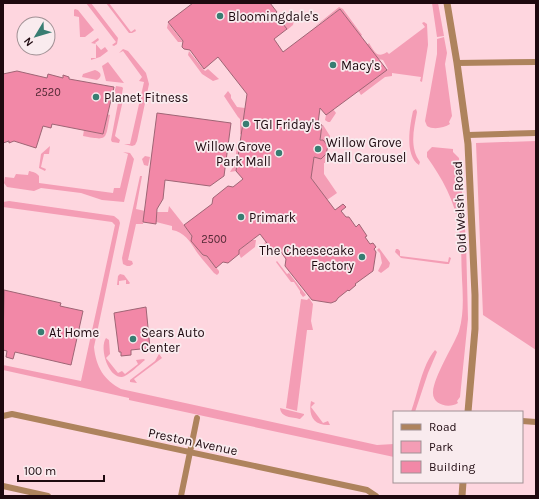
<svg xmlns="http://www.w3.org/2000/svg" width="539" height="499" viewBox="0 0 539 499" font-family="Karla,sans-serif">
<style>
.green{fill:#f49db5}
.building{fill:#f288a7;stroke:#9f6575}
.lines{fill:none;stroke-linecap:round;stroke-linejoin:round}
.minor{stroke:#ae835d;stroke-width:6}
.tertiary{stroke:#ae835d;stroke-width:7}
.poi-dot{fill:#387d72;stroke:#f9ebee;stroke-width:1.5}
.labels{text-anchor:middle;stroke-width:3.5;stroke-linejoin:round;paint-order:stroke}
.number-label{font-size:11px;fill:#532935}
.poi-label{font-size:13px;fill:#1e090f;stroke:#f9ebee;text-anchor:start}
.street-label{font-size:13px;fill:#1e090f;stroke:#f9ebee}
</style>
<rect width="100%" height="100%" fill="#fed6df"/>
<path class="green" d="M86,3H91L118,38L117,44L114,46L112,45L116,42Z
M106,3H109L131,32L135,29L136,31L132,33H129Z
M432,3H438L444,36L437,37Z
M339,7L343,9L362,35L361,36L340,9L313,28Z
M75,9L78,10L94,30L85,37H80L79,17L74,16V10Z
M290,16L294,20L293,25L287,30L282,22Z
M424,22L427,24L428,45L422,82L420,81L421,77L392,73V76L385,77L361,95L358,90L388,69L383,60L378,59L367,45L369,43C374,51 377,59 387,52L389,54L425,27L422,23Z
M168,23L183,42H178L167,28Z
M444,37L447,53L445,64L452,116L449,122L450,124C444,128 433,130 427,126L425,121L437,54V39Z
M98,38L99,40L95,43L101,50L105,47L108,51L100,57L91,60V58H96V44L91,43Z
M123,49L128,51L146,73L149,84L137,141L135,145L132,146L124,144H130L144,82L139,81L142,77L123,51L119,53Z
M189,51L204,70L205,71L208,69L219,79L213,81L202,74L188,55Z
M108,62L124,83L106,81L102,66Z
M95,70C101,72 103,76 97,80L82,77L83,74Z
M116,86L122,87L123,88L121,99L123,100L115,136L120,140L119,143L112,142L111,140L118,103V99L113,98Z
M228,91L231,95V98L237,107L245,108L242,135L240,134V119L238,117L224,96Z
M333,109L336,113L330,122H328L325,120L326,115Z
M416,109L417,112C414,129 409,147 420,162L419,165C404,155 410,125 413,111Z
M107,114L110,115C105,140 109,141 83,136L84,130L103,134Z
M323,125L330,136L329,141L325,143L320,138Z
M241,141L236,171L230,172L235,164L237,144Z
M536,141V350L483,315L476,143Z
M50,146L49,154H44L41,167L46,169L45,171L39,168L41,154Z
M432,147L453,149V152L459,158L466,241L468,319L460,397L457,401L458,403C449,409 432,405 433,392C434,376 453,347 459,331C464,314 463,296 462,279C461,262 462,245 459,228C455,201 442,178 427,157V152Z
M123,152L130,153L134,159L124,202L102,200L81,193L41,188L34,191L7,187L4,183L5,177L14,178L16,174L28,175L29,171C33,172 36,172 39,176V183L113,193L114,188H120L128,154Z
M326,154L325,163H324V174L337,193L327,200L311,178L312,157L321,158Z
M145,156L150,157L148,166L144,165L142,159Z
M140,176H142L136,209L145,211L143,224H136L128,260L132,261L133,264L130,266H127L123,264L122,258Z
M9,201L114,216L119,220L120,223L94,347C96,367 104,380 121,389L377,445L394,444V457L129,400V398L3,370V365L81,381L115,225L112,222L3,207V202Z
M169,206L184,225L192,236L195,245L199,251L202,252V255L207,256L219,271V273L217,275L214,273C208,266 201,258 196,251C190,241 184,232 172,230V226L156,222L157,212H168Z
M252,240H256L255,247L241,258L239,254V250Z
M265,241L274,252L271,256L264,247Z
M379,248L390,263L389,267L381,273L378,271L382,263L380,253L377,250Z
M396,249H398L400,251V256L448,262L449,257L451,258L449,264H446L401,258L395,252Z
M277,261L287,274L289,273L306,295L303,297L300,293V291L294,282H291L276,262Z
M120,274L124,275L130,283L129,284H126V280L119,281V285H117L118,276Z
M309,298L313,304L311,321L313,330H307L297,411L286,408L301,299L307,300Z
M106,338L109,340L110,354L106,358L118,373L122,371L125,374L138,364L136,360L144,359L145,360C140,364 128,376 122,377C108,378 99,348 106,338Z
M435,350L437,352L428,373L415,412H411C418,393 422,365 435,350Z
M159,354L162,358L134,379L137,383L130,382V380L155,361Z
M311,401L315,403L311,407L323,423L328,421L330,425C314,426 308,416 311,401Z
M280,408L304,414V415L300,419C292,417 281,418 280,408Z"/>
<path class="building" d="M193,3H270L277,12L275,14L287,29L274,39L283,52L340,9L387,70L326,115L320,108L318,123L322,125L320,140H323L328,146L326,154L321,159L314,157L311,178L335,210L343,204L346,207L341,211L346,217H349L356,227L359,224L367,236L365,237L370,244L373,243L376,247L374,249L376,252L373,271L355,284L356,285L349,291L348,290L338,298L336,301L331,303L312,300L285,266L286,259L281,252L276,255L260,234L239,250V254L228,263L223,262L216,268L207,256L203,255L191,241L192,236L184,225L212,204L213,198L228,186L233,187L243,179L236,171L247,94L218,57L204,69L190,50L184,49L182,47L183,41L168,22Z
M17,71L47,78L48,74L63,78V75L69,77V79L114,87L103,134L52,124L51,128L43,126L36,148L14,141L9,143V141L3,143V74Z
M157,113L231,123L224,176L210,186L165,180L163,199L157,209L156,224L143,222Z
M4,290L61,303L60,306L83,311L71,365L15,352L13,359L6,357L7,351L3,350Z
M146,307L150,348L131,350V355L121,356V352H119L114,313Z"/>
<g class="lines">
<path class="minor" d="M457,63L536,62
M468,135L536,133
M3,416L12,414L367,490L376,496
M522,421L536,422
M3,486L48,496
M181,496L197,418"/>
<path class="tertiary" d="M447,3L457,63L468,144L475,295V329L468,412
M462,496L463,482"/>
</g>
<g class="poi-dot">
<circle cx="220" cy="16" r="4"/>
<circle cx="333" cy="65" r="4"/>
<circle cx="96" cy="97" r="4"/>
<circle cx="246" cy="124" r="4"/>
<circle cx="318" cy="149" r="4"/>
<circle cx="279" cy="153" r="4"/>
<circle cx="241" cy="217" r="4"/>
<circle cx="362" cy="257" r="4"/>
<circle cx="41" cy="332" r="4"/>
<circle cx="133" cy="339" r="4"/>
</g>
<g class="labels">
<g class="number-label">
<text x="48" y="96">2520</text>
<text x="214" y="243">2500</text>
</g>
<g class="poi-label">
<text x="228" y="21">Bloomingdale's</text>
<text x="341" y="70">Macy's</text>
<text x="104" y="102">Planet Fitness</text>
<text x="254" y="129">TGI Friday's</text>
<text x="326" y="147">Willow Grove<tspan x="326" dy="15">Mall Carousel</tspan></text>
<text x="271" y="151" text-anchor="end">Willow Grove<tspan x="271" dy="15">Park Mall</tspan></text>
<text x="249" y="222">Primark</text>
<text x="354" y="255" text-anchor="end">The Cheesecake<tspan x="354" dy="15">Factory</tspan></text>
<text x="49" y="337">At Home</text>
<text x="141" y="337">Sears Auto<tspan x="141" dy="15">Center</tspan></text>
</g>
<g class="street-label">
<text transform="translate(459 207) rotate(-93)" y="5">Old Welsh Road</text>
<text transform="translate(193 441) rotate(12)" y="5">Preston Avenue</text>
</g>
</g>
<rect width="539" height="499" fill="none" stroke="#1e090f" stroke-width="8"/>
<rect x="393" y="411" width="130" height="72" fill="#f9ebee" stroke="#a19195"/>
<rect x="401" y="424" width="20" height="6" fill="#ae835d" stroke="#a19195"/>
<text x="429" y="431" font-size="12" fill="#1e090f">Road</text>
<rect x="401" y="441" width="20" height="12" fill="#f49db5" stroke="#a19195"/>
<text x="429" y="451" font-size="12" fill="#1e090f">Park</text>
<rect x="401" y="461" width="20" height="12" fill="#f288a7" stroke="#a19195"/>
<text x="429" y="471" font-size="12" fill="#1e090f">Building</text>
<g transform="translate(36 36) rotate(232)"><circle r="19" fill="#f9ebee" stroke="#a19195"/>
<path d="M0-3L7 15L0 10L-7 15Z" fill="#387d72"/>
<text y="-6" font-size="11" font-weight="bold" text-anchor="middle" fill="#1e090f">N</text>
</g>
<path d="M18 475v6h86v-6" fill="none" stroke="#1e090f" stroke-width="2"/>
<text x="24" y="475" font-size="12" fill="#1e090f" stroke="#f9ebee" stroke-width="3" paint-order="stroke">100 m</text>
</svg>
